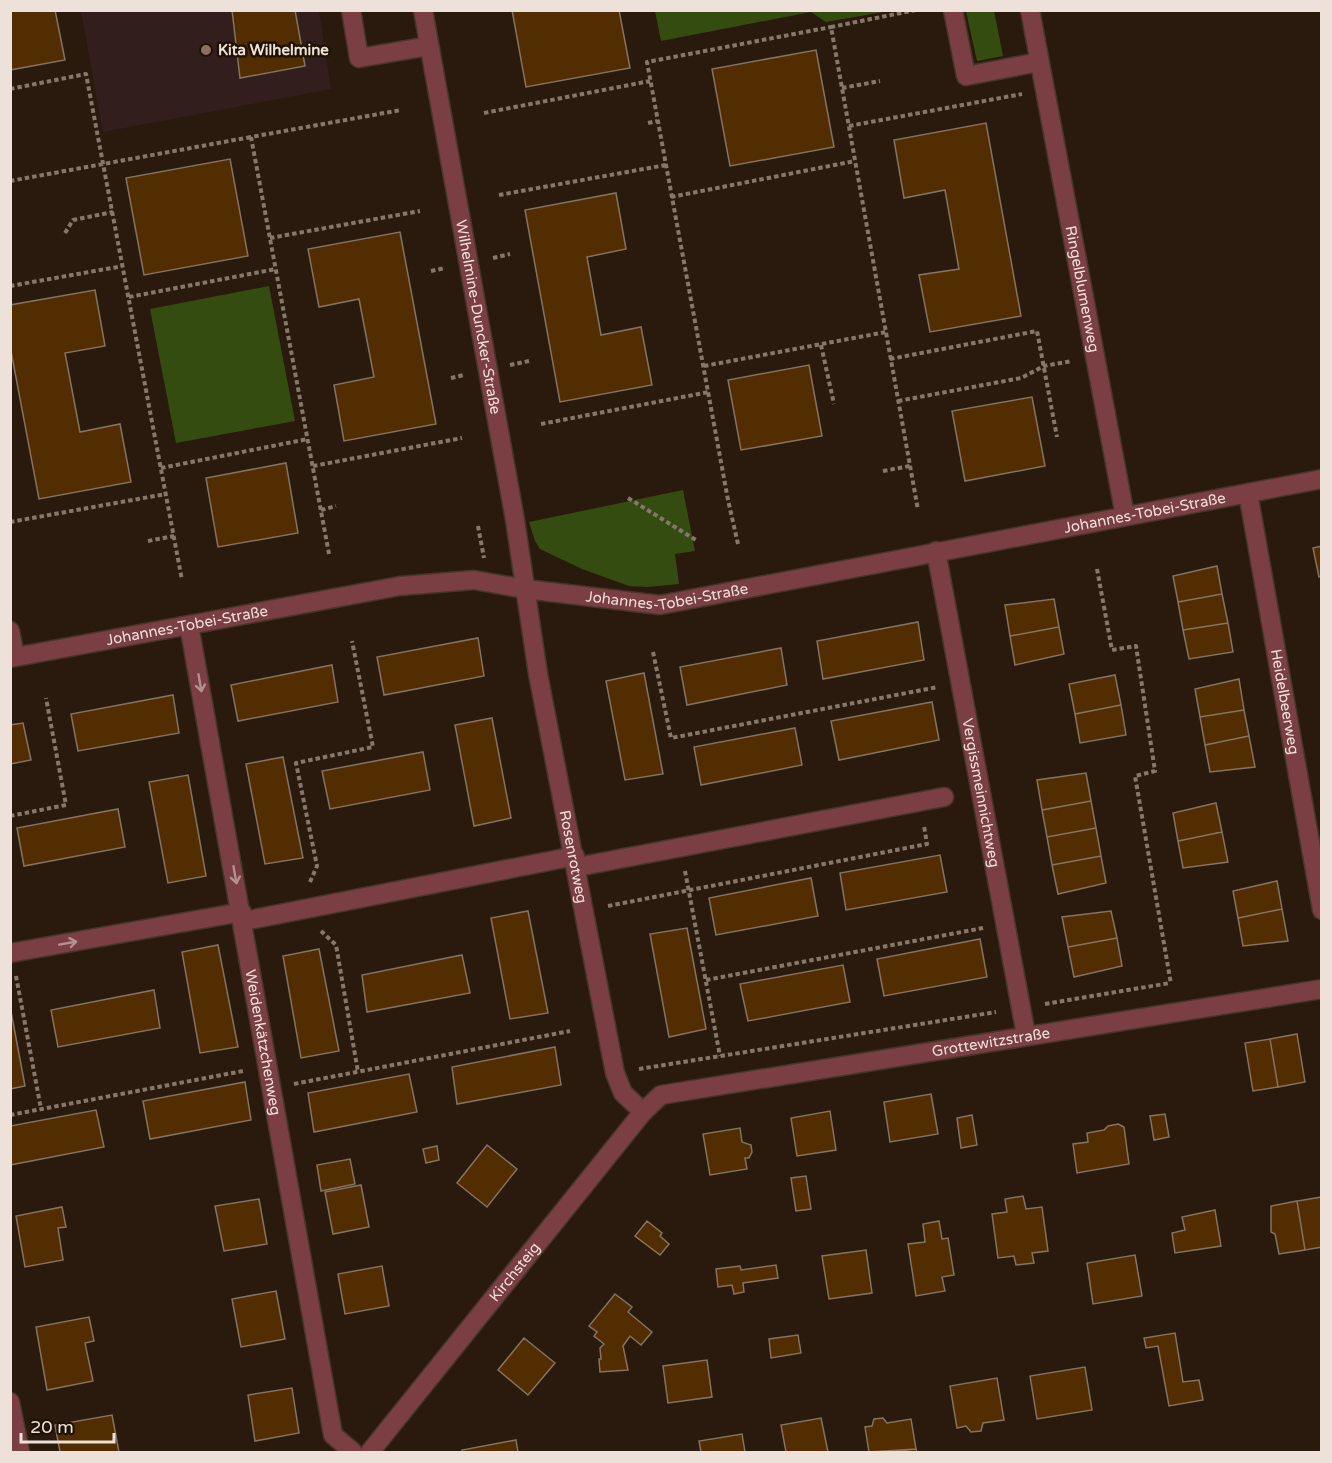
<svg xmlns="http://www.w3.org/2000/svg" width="1332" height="1463" viewBox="0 0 1332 1463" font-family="'Varela Round',sans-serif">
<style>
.education{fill:#321f1d}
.green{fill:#354c11}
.building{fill:#512d01;stroke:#857262;stroke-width:1.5}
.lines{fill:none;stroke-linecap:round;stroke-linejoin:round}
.service-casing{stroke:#45362a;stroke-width:21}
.minor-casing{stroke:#45362a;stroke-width:21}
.path{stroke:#85776c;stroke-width:4;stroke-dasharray:4.5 3;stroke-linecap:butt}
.service{stroke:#7a3e43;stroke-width:18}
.minor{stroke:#7a3e43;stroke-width:18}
.oneway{stroke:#b4908e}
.education-dot{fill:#8d6e63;stroke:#201105;stroke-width:2}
.labels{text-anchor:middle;stroke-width:5;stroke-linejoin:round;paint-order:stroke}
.poi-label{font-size:15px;font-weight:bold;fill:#ede1d9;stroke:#201105;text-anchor:start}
.street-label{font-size:15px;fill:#ede1d9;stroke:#201105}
</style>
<rect width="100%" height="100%" fill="#2a1a0d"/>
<path class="education" d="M81,11H319L331,89L103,132Z"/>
<path class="green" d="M655,11V10L889,11L826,22L811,12L661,41Z
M966,11H994L1003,56L977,61Z
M269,286L295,421L176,443L150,309Z
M683,490L695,551L675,554L679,584L647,587L629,586L582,569L540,549L535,541L529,522Z"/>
<path class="building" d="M10,10H55L65,60L10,70Z
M232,10H295L305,66L240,78Z
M512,10H619L630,68L526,87Z
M816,50L834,147L730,166L712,69Z
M986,123L1021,316L930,332L919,275L959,269L945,190L904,198L894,140Z
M230,159L248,256L144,275L126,178Z
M616,193L626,249L587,257L601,335L641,327L652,385L560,402L525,210Z
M400,232L436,424L344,441L334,385L374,377L359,299L319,307L308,249Z
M95,290L105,346L65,353L80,432L120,424L131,482L39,499L10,346V305Z
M809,365L822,436L741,450L728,380Z
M1032,397L1045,466L965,481L952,411Z
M286,463L298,533L218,547L206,478Z
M1322,546V576L1319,577L1313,548Z
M1217,566L1222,594L1178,602L1173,576Z
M1222,594L1228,623L1183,630L1178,602Z
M1054,599L1059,627L1010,636L1005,605Z
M918,622L924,660L823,679L817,641Z
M1228,623L1233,652L1189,659L1183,630Z
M1059,627L1064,654L1015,665L1010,636Z
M478,638L484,676L384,695L377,657Z
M781,648L787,685L687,705L680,667Z
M332,665L338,702L238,721L231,685Z
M644,673L663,774L625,780L606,681Z
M1115,675L1121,705L1075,714L1069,684Z
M1239,679L1244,710L1200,717L1195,689Z
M173,695L179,733L78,751L71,714Z
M932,702L939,740L839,760L831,721Z
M1121,705L1126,735L1080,743L1075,714Z
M1244,710L1249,736L1205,745L1200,717Z
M492,718L511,818L474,826L455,725Z
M23,723L31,760L10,764V725Z
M795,728L802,765L701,785L694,747Z
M1249,736L1255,767L1210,772L1205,745Z
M423,752L430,790L330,809L322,771Z
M283,757L303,858L265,864L246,764Z
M1086,773L1091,801L1042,810L1037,780Z
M188,775L206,876L168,883L149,782Z
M1091,801L1096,828L1047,837L1042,810Z
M1216,803L1222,832L1178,841L1173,813Z
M118,809L125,847L24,866L17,828Z
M1096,828L1101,856L1052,865L1047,837Z
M1222,832L1228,862L1183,868L1178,841Z
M940,855L947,892L846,910L840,873Z
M1101,856L1106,883L1058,894L1052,865Z
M811,878L818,916L716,935L709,898Z
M1277,881L1282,909L1238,918L1233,891Z
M1282,909L1288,941L1243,946L1238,918Z
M528,911L548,1013L510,1019L491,918Z
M1111,911L1117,938L1068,947L1062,917Z
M687,928L706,1029L669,1037L650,934Z
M1117,938L1122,966L1074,977L1068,947Z
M980,939L987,977L884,996L877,959Z
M218,945L238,1047L200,1053L182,952Z
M319,949L339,1051L301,1058L283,956Z
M462,955L470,993L367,1012L362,975Z
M843,965L850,1002L748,1021L740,984Z
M154,990L160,1028L58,1047L51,1010Z
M10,1006L25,1086L10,1089Z
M1297,1034L1305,1082L1278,1087L1270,1039Z
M1270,1039L1278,1087L1253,1091L1245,1043Z
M555,1047L561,1085L457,1104L452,1067Z
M409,1074L417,1112L314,1132L308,1093Z
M245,1082L251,1120L150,1139L143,1101Z
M931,1094L938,1134L890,1142L884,1102Z
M96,1110L104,1147L10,1165V1126Z
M830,1111L836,1150L797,1156L791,1118Z
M1165,1114L1169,1137L1154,1140L1150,1116Z
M972,1115L977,1145L961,1148L957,1118Z
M1118,1124L1124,1127L1129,1164L1077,1173L1073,1144L1088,1142L1087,1133L1104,1130L1108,1126Z
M740,1128L742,1142L751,1145L752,1152L749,1158H745L747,1169L710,1175L703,1134Z
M487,1145L517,1169L487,1207L457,1183Z
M437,1146L439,1160L426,1163L423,1149Z
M350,1159L355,1184L321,1191L317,1165Z
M806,1176L811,1209L796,1211L791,1178Z
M361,1185L369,1227L333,1234L325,1192Z
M1023,1196L1026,1209L1042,1207L1048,1251L1032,1253L1034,1263L1016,1265L1014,1256L998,1258L992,1214L1007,1212L1005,1199Z
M1322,1197V1247L1305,1250L1297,1201Z
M259,1199L267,1244L224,1251L215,1206Z
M1297,1201L1305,1250L1279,1254L1275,1234L1271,1232V1206Z
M62,1207L66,1227L58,1228L63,1260L25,1267L16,1216Z
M1215,1210L1221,1246L1175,1253L1172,1233L1185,1230L1182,1217Z
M647,1221L662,1233L660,1236L669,1244L660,1255L635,1236Z
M939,1221L942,1239L948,1238L954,1275L942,1277L945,1291L916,1296L908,1244L925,1242L923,1224Z
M866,1250L872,1293L829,1299L822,1256Z
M1135,1255L1142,1296L1093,1304L1087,1263Z
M776,1265L778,1278L743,1283L744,1292L734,1294L732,1285L718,1287L716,1269L740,1266L741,1270Z
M382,1266L389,1306L345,1314L338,1274Z
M276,1291L285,1339L241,1347L232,1299Z
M615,1294L632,1307L628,1312L652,1332L641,1345L630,1336L623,1346L628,1370L600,1372L599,1359H601L600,1348L604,1344L594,1336L597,1332L589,1326Z
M89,1317L94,1341L85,1343L93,1381L47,1390L36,1327Z
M1175,1333L1183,1382L1199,1380L1203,1400L1169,1406L1158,1346L1146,1348L1144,1338Z
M798,1335L801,1353L771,1358L769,1339Z
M524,1338L555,1363L528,1395L498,1370Z
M707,1360L712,1397L668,1403L663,1366Z
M1085,1367L1092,1410L1037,1419L1030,1376Z
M997,1378L1004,1420L983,1423L981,1431L971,1432L966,1426L957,1428L950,1386Z
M292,1388L299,1433L255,1441L248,1395Z
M112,1415L119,1452H60L55,1425Z
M821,1418L828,1452H786L781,1425Z
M883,1418L887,1423L911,1419L916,1449L869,1452L865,1427L872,1426L874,1419Z
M742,1434L745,1452H701L699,1441Z
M516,1440L518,1452H462V1450Z
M916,1449L917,1452H891Z"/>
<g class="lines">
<g class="service-casing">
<path id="service" d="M577,867L944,797
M244,921L575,856
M10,953L242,912"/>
</g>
<g class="minor-casing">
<g id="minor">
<path d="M351,10L359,58L429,46"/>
<path id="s1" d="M423,10L515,520L538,674L615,1073L623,1093L643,1112"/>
<path d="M953,10L966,76L1039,62"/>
<path id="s2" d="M1030,10L1125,516"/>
<path id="s3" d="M1248,493L1322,910"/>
<path id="s4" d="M936,551L1026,1035"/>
<path id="s5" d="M189,625L333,1435L353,1452"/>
<path d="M10,631L15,657"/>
<path id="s6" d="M10,658L400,586L474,580L525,589L660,605L1322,479"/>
<path d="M10,1402L20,1452"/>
<path id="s7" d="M370,1452L643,1112L661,1095L1322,989"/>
</g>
</g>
<path class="path" d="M916,10L831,27L918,510
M842,88L880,81
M10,89L86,74L182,580
M484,113L650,81
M648,123L657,121
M849,126L1022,94
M10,181L251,137
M499,195L666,165
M671,197L855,161
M65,233L73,220L113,212
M270,238L420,211
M493,258L510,254
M431,271L445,268
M10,286L123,266
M129,297L276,269
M821,345L834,404
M890,359L1037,331L1057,437
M510,365L529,361
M704,366L886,332
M451,378L464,375
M898,401L1021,378L1044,366L1072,361
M541,424L709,392
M313,466L462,438
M161,468L308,439
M883,471L910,466
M628,498L696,540
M321,510L336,506
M10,522L166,494
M478,526L484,558
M148,541L174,536
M738,544L728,500L647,62L831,27
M329,554L251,137L401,110
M1097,569L1112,650L1136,646L1155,771L1135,776L1171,984
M653,652L671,738L938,687
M10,816L66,805L46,698
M685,871L720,1056
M310,882L317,866L296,763L373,747L352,641
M608,906L927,844L924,826
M321,931L336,945L358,1072
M16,976L41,1109
M706,980L983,928
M1045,1004L1170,983
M639,1069L996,1012
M294,1084L570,1031
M10,1115L243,1071"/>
<use href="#service" class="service"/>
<use href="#minor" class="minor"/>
</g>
<defs><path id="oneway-shaft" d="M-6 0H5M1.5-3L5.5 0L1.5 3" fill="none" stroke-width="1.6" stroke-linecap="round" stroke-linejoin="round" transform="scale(1.5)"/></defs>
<g class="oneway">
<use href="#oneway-shaft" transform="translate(200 683) rotate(80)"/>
<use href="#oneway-shaft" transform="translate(235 875) rotate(80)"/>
<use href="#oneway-shaft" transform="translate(68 943) rotate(-10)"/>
</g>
<circle class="education-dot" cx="206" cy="50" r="6"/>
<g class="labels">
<g class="poi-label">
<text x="218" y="55">Kita Wilhelmine</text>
</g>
<g class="street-label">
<text dy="5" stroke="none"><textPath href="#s2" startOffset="284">Ringelblumenweg</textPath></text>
<text dy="5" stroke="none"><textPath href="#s1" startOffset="312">Wilhelmine-Duncker-Straße</textPath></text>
<text dy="5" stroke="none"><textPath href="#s6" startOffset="1152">Johannes-Tobei-Straße</textPath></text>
<text dy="5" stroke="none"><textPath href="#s6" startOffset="666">Johannes-Tobei-Straße</textPath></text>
<text dy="5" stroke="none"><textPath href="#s6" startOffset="180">Johannes-Tobei-Straße</textPath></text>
<text dy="5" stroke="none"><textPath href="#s3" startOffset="212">Heidelbeerweg</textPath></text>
<text dy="5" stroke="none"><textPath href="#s4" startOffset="246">Vergissmeinnichtweg</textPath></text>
<text dy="5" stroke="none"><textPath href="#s1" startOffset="860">Rosenrotweg</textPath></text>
<text dy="5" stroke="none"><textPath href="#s7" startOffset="795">Grottewitzstraße</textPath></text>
<text dy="5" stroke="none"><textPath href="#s5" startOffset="424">Weidenkätzchenweg</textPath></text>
<text dy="5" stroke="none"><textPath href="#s7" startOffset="231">Kirchsteig</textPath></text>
</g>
</g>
<rect width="1332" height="1463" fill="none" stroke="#ede1d9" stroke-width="24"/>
<path d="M21 1433v9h93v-9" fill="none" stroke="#ede1d9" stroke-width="3"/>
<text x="30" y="1433" font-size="18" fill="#ede1d9" stroke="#201105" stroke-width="4.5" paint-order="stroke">20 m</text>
</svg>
